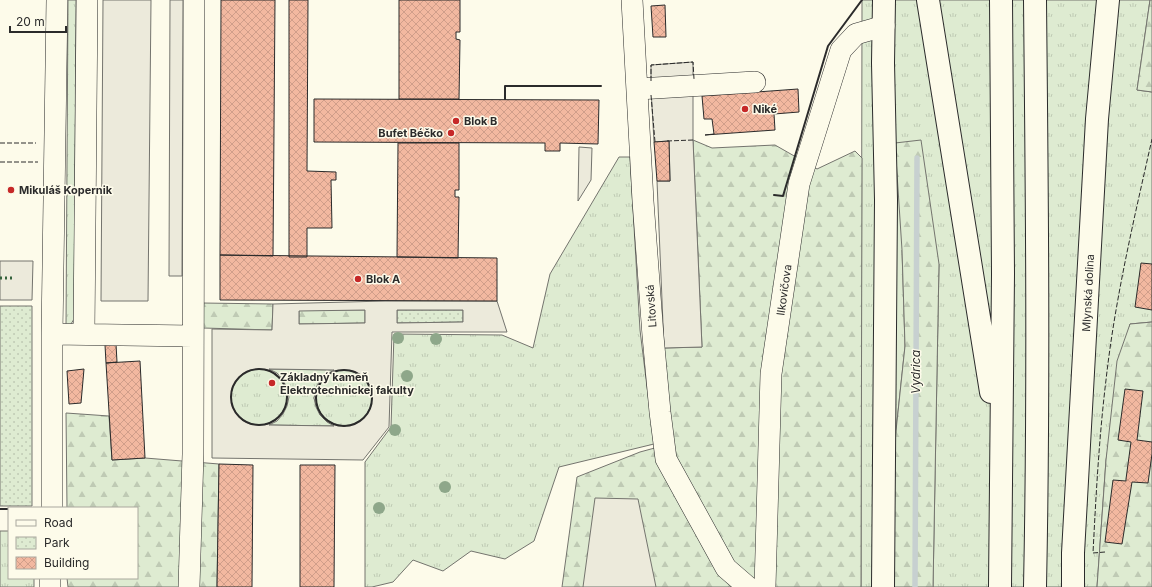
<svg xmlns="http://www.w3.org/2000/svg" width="1152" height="587" viewBox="0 0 1152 587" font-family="Inter,sans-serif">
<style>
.grass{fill:url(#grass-tufts);stroke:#74746e}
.forest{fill:url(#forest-firs);stroke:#74746e}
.park{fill:url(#park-dots);stroke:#74746e}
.parking{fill:#eceadb;stroke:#74746e;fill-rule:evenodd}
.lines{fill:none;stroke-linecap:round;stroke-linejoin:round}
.stream{stroke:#c7d0d0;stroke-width:5.5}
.building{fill:url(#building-cross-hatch);stroke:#2b2b2b}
.minor-casing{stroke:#2b2b2b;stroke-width:22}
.major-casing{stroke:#2b2b2b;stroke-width:24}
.highway-casing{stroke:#2b2b2b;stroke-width:24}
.minor{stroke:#fdfbea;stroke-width:21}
.major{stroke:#fdfbea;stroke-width:22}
.highway{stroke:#fdfbea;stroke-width:22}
.hedge{stroke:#34623c;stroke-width:3;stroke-dasharray:2 3;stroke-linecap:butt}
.fence{stroke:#2b2b2b;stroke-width:1;stroke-dasharray:5 2;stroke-linecap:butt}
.wall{stroke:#2b2b2b;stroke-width:2}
.tree{fill:#8ea78a}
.poi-dot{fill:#c62828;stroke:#fdfbea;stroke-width:1.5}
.labels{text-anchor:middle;stroke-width:3;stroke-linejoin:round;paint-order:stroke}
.poi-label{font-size:11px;font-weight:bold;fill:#2b2b2b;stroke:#fdfbea;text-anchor:start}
.street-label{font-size:11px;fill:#2b2b2b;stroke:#fdfbea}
.water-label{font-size:12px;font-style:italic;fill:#2b2b2b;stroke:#fdfbea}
</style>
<defs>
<pattern id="grass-tufts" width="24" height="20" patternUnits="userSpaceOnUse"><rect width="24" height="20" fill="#deebd1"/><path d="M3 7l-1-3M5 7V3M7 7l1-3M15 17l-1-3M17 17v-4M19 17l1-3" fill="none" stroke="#bfcab4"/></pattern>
<pattern id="forest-firs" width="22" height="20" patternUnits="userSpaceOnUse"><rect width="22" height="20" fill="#deebd1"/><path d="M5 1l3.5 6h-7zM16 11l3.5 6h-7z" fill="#bfcab4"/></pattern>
<pattern id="park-dots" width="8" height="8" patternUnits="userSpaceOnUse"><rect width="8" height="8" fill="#deebd1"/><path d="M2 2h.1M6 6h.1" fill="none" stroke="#bfcab4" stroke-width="1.8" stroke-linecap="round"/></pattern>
<pattern id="building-cross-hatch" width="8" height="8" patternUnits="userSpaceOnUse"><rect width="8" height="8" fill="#f2b8a0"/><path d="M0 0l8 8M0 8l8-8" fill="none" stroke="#d09e8a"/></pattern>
</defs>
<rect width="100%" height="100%" fill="#fdfbea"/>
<path class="grass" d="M68,0H76L74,319L71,324L66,327Z
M862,0H1150L1137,90L1152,92V322L1130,324L1106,460L1097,587H933L939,264L902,250L905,346L893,459L891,587H861Z
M619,157H630L640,330L654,444L559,467L534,541L505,559L471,551L443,571L413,560L393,582L372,587H365V462L391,427L394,334L502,335L533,348L550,274Z
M268,369L335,370L320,380L314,398L320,415L335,426L268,425C294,412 294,382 268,369Z
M231 397a28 28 0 1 1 56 0a28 28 0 1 1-56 0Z
M316 398a28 28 0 1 1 56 0a28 28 0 1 1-56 0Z
M0,531H9V578H34V587H0Z"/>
<path class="forest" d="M1150,0H1152V92L1137,90Z
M693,140L712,148L775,145L817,169L855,151L862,158L861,587H562L577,477L640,452L673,443L664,348L702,347Z
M921,140L939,264L933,587H891L893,459L905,346L902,250L895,143Z
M202,303L273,304L272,330L203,328Z
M299,310H365V323L299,324Z
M1152,322V587H1097L1106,460L1117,361L1130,324Z
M66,413L109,416L112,460L145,458L219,464L217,587H68L67,578H137V508H67Z"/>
<path class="park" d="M0,306H32V506H0Z
M397,310H463V322L397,323Z"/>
<path class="parking" d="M103,0H151L148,301H101Z
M170,0H183L182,276H169Z
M693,62V140L702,347L664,348L657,181H670L669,141L654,142L651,89V65Z
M579,147L592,148L591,180L578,201Z
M0,261H33L32,300H0Z
M385,301H497L507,332H392L389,427L363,460L212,458V329L272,330L273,304ZM397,310H463V322L397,323ZM299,311L365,310V323L299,324ZM259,369L268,370L276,374L282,381L286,388L287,397L286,406L282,413L276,420L268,424L259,425L250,424L242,420L236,413L232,406L231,397L232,388L236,381L242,374L250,370ZM269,369L334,370L327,374L320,380L316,388L314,398L316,407L320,415L327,422L334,426L269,425L277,421L283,414L287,406L289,397L287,388L283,380L277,373ZM344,370L353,371L361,375L367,381L371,389L372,398L371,406L367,414L361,420L353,424L344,426L335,424L327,420L321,414L317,406L316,398L317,389L321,381L327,375L335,371Z
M595,498L638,499L656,587H583Z"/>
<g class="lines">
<path class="stream" d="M915,587L917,158"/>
</g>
<path class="building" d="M221,0H275L273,256L220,255Z
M289,0H308L307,171L336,172V180H331L332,228H307V257H289Z
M399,0H460V32H456V39L460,40L459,99H399Z
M665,5L666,37H653L651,6Z
M798,89L799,112L774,114L775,130L705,135L714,134L712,119H704L702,96Z
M314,99L599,100L598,144L560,143V151H545V143L314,142Z
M669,141L670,181H657L654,142Z
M398,143H459V190H455V197H459L458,258L397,257Z
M220,255L497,258V301L220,300Z
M1141,263L1152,264V310L1135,307Z
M116,344L117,362L106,363L105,345Z
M140,361L145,458L112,460L106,363Z
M84,369L81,403L69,404L67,371Z
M1125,389L1143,391L1137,440L1152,442V454L1148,483L1132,482L1122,544L1105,542L1113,480L1126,481V479L1131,442L1118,440Z
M219,464L253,465L252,587H217Z
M300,465H335L334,587H300Z"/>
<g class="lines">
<g class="minor-casing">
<path id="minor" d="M632,0L643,201L653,336L660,412L666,459L726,568L748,587
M638,89L755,82
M52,334L193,336
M84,334L87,0
M52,508V334L57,0
M50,587V578
M189,587L193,454L194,0
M765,587L771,374L799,184L841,50L856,34L884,26"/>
</g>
<g class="major-casing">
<path id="major" d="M883,587L886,200L883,63L884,0
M1073,587V553L1097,119L1108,0"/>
</g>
<g class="highway-casing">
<path id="highway" d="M928,0L991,392
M1000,587L1003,274L1001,0
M1035,587C1039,391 1037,196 1035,0"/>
</g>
<use href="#minor" class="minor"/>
<use href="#major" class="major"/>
<use href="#highway" class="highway"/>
<path class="hedge" d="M0,278H14"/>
<path class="fence" d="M651,81V65L693,62L694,79
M651,95L655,142
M667,141L693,140
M0,143H36
M0,162H38
M1105,552L1093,553C1096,495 1099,438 1106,380C1115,299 1134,219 1152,139"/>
<path class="wall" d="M505,99V86H601
M774,195L783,196L828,46L862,0
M231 397a28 28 0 1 1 56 0a28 28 0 1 1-56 0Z
M316 398a28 28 0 1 1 56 0a28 28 0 1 1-56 0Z
M0,509H9"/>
</g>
<g class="tree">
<circle cx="398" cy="338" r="6"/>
<circle cx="436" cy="339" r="6"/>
<circle cx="407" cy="376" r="6"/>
<circle cx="395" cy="430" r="6"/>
<circle cx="445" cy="487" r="6"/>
<circle cx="379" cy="508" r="6"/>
</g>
<g class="poi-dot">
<circle cx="745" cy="109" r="4"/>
<circle cx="456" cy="121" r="4"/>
<circle cx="451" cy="133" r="4"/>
<circle cx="11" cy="190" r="4"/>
<circle cx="358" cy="279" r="4"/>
<circle cx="272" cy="383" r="4"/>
</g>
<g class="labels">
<g class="poi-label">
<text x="753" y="113">Niké</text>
<text x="464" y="125">Blok B</text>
<text x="443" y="137" text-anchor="end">Bufet Béčko</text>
<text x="19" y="194">Mikuláš Kopernik</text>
<text x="366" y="283">Blok A</text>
<text x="280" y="381">Základný kameň<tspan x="280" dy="13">Elektrotechnickej fakulty</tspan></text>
</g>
<g class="street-label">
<text transform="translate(784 290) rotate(-82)" y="4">Ilkovičova</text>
<text transform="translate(1088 293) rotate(-87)" y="4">Mlynská dolina</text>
<text transform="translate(651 306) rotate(-94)" y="4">Litovská</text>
</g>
<g class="water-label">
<text transform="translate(916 372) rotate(-90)" y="4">Vydrica</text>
</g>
</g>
<rect x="8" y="507" width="130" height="72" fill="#fdfbea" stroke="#a9a89e"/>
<rect x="16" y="520" width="20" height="6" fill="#fdfbea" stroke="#a9a89e"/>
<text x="44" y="527" font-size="12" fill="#2b2b2b">Road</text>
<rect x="16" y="537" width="20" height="12" fill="url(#park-dots)" stroke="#a9a89e"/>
<text x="44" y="547" font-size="12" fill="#2b2b2b">Park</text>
<rect x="16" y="557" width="20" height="12" fill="url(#building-cross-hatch)" stroke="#a9a89e"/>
<text x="44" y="567" font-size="12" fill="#2b2b2b">Building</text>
<path d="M10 26v6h56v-6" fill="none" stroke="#2b2b2b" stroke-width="2"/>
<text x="16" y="26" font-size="12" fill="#2b2b2b" stroke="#fdfbea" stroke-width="3" paint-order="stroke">20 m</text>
</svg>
